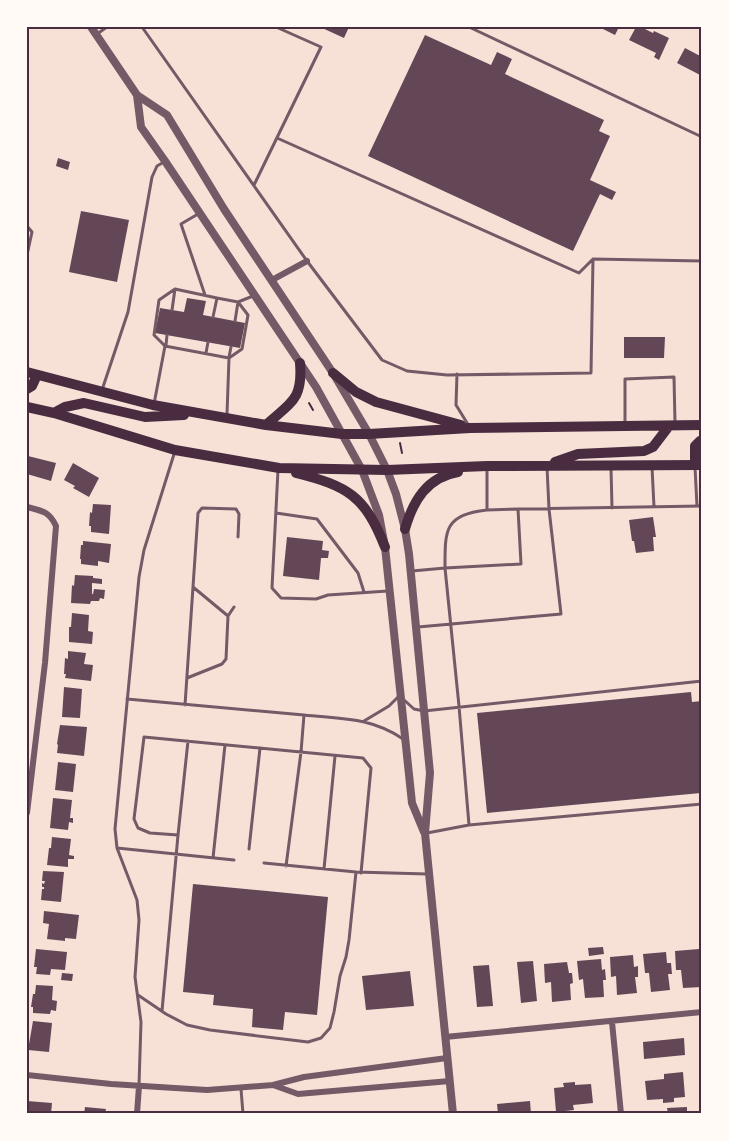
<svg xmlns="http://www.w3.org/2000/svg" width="729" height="1141" viewBox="0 0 729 1141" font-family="'Space Grotesk',sans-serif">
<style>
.building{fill:#644757}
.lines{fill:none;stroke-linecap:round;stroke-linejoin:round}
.path{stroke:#4a2c40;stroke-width:2}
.service{stroke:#755966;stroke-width:3}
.minor{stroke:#755966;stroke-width:6}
.tertiary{stroke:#755966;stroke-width:8}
.primary{stroke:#4a2c40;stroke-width:10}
.neatline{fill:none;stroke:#4a2c40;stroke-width:2}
</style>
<rect width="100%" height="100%" fill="#f7e1d7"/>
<path class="building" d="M320,27H349L344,38Z
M599,27H619L615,35Z
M636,27H641L653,33L654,31L669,38L659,60L654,57L656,53L629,40Z
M425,35L491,65L497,52L512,59L505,74L604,120L599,131L610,136L590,180L616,192L612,200L600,194L573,251L368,156Z
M685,48L702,57V76L677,63Z
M58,158L70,162L68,170L56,166Z
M81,211L129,220L117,282L69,272Z
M187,298L206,301L203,315L245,323L240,348L155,333L160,308L184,312Z
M624,337H665L664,358H624Z
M28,456L56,463L51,481L27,474Z
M73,463L99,478L89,497L73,488L75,486L64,480Z
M93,504L111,505L109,534L91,532V526H89L90,512L92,513Z
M653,517L656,537H653L654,551L636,553L634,541H632L629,520Z
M287,537L323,541L322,550L329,551L328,558H321L319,580L283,576Z
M83,541L111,544L109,563L98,561V566L81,564V559H80L81,545H83Z
M75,575L93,576V578L102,579V584L92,583V594H93L94,589L105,590L104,599L100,598L99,601H91L90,604L71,603L72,585L74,586Z
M72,613L89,615L88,631L93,632L92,644L69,642V627H71Z
M68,651L86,653L84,664L93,665L91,681L65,678L66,674H64L65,658L68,659Z
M64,687L82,689L80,718L62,717Z
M691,692L692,702L702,701L701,793L487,813L477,713Z
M60,725L87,727L84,756L57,753L58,745L57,744Z
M58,762L76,764L73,792L55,790Z
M53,798L72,800L70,818H73V823L69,822L68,830L50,828Z
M52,837L71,839L69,855L74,856V859H68V867L47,865L49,848H51Z
M43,871L64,872L61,902L41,900L42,889H44V887H42V883L44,884L45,881H42Z
M193,884L328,897L317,1015L285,1012L283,1030L252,1027L253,1009L213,1005L214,995L183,992Z
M44,911L79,915L76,939L65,938V941L47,939L49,924L43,923Z
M603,947L604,954L589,956L588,948Z
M36,949L67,952L65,970L51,969L50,975L36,974L37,967H34Z
M699,949L700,960H702V987L683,988L681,970H676L675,951Z
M666,952L667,963H671L672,974H668L670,990L651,992L649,973H645L643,954Z
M633,955L634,967L638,966V977H635L637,993L617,995L616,976L611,977L610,957Z
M601,959L602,970L605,969L606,980H603L604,997L585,998L583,979L579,980L577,961Z
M533,961L537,1001L521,1003L517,962Z
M567,962L569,973H572L573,983L570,984L571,1000L552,1002L551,982L545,983L544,964Z
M489,965L493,1006L477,1007L473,966Z
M410,971L414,1006L366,1010L362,976Z
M62,973L73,974L72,981L61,980Z
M36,985L53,986L52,1000L57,1001L56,1011L51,1010L50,1014L33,1013V1007H31L33,994H35Z
M33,1021L52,1023L49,1052L28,1050Z
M684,1038L685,1055L644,1059L643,1042Z
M683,1072L685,1097L674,1098V1102L663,1103V1099L647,1100L645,1081L664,1079V1074Z
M575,1082V1085L591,1084L593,1103L573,1105L574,1110L556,1112L554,1088L564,1087L563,1083Z
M27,1101L52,1103L51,1114H27Z
M530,1101L531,1114H498L497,1104Z
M85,1107L106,1109L105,1114H84Z
M687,1107V1114H668L667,1108Z"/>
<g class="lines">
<path class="path" d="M309,403L313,410
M400,443L402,453"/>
<path class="service" d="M142,27L307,261L382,360L407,371L447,375L591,373L593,259L702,261
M469,27L702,137
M97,34L107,27
M277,138L579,273L592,260
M254,185L321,47L276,27
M198,214L181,224L205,295
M27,226L32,232L27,255
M702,296V300
M217,298L238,302L235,321
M172,310L175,289
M166,345L167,335
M165,346L154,335L159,300L175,289L217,298L213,317
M206,353L208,342
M229,357L231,347
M229,358L242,349L248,315L238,302L253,296
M457,374L456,405L469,426
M102,390L128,312L152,177L157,166L164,162
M154,404L165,346L229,358L227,414
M625,424V379L674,377L675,423
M652,467L654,507
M695,467L697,506
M487,468V510C444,515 445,530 445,568L521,564L518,509L487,510
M611,468L612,508
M278,470L272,588L281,598L316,599L328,595L388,591
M518,509L702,506
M276,513L317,519L358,573L364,592
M412,571L445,568L459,706L469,825L427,833
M228,616L234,607
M418,627L561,614L549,509L547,467
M187,678L222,664L226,659L228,616L193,587
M127,699L304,715
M403,699L414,709L424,711L702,681
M185,705L198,513L202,508L236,509L239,514L238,537
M364,721L389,706L399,696
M469,825L702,804
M178,835L150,833L138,828L134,819L144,737L363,758L371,768L361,873
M117,848L234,860
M249,849L260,748
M213,858L225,745
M264,863L356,872
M286,866L301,752L304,715C341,719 371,717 403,739
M324,869L335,756
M138,995L166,1014L187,1025L210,1030L308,1042L321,1038L330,1028L334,1012L340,976L346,957L349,940L356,872L427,874
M162,1011L178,835L188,741
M139,1085L141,1022L135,977L139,920L137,900L117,848L115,829L139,577L144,550L175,451
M241,1089L243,1114"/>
<path class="minor" d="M272,280L307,261
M27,507C42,511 49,511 56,526L45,663L27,813
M612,1022L621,1114
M445,1037L702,1012
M27,1075L111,1084L207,1090L273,1085L304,1077L447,1058
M273,1085L298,1094L450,1081
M137,1114L139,1086"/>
<path class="tertiary" d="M91,27L137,95L167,115L224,209L333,373L369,434L387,470L396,494L405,529L409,554L430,773L425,833L453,1114
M137,95L141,127L165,161L316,387L362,470L379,515L385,547L412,803L424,832"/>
<path class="primary" d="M27,372L153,405L266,425L342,434H369L470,428L702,425
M333,373L356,392L376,402L461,425
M27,389L32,386L37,375
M27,407L54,413L175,450L279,468L387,470L487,466L702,465
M54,413L65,407L84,403L145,417L184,415
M266,425C291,402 303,400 300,363
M555,462L578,454L644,451L653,447L669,426
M695,465V446L700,441H702
M296,473C348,486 365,496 385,547
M405,529C413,501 427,477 458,472"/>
</g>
<rect width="729" height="1141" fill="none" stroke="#fffaf5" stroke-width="57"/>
<rect x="28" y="28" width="672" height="1084" class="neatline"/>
</svg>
